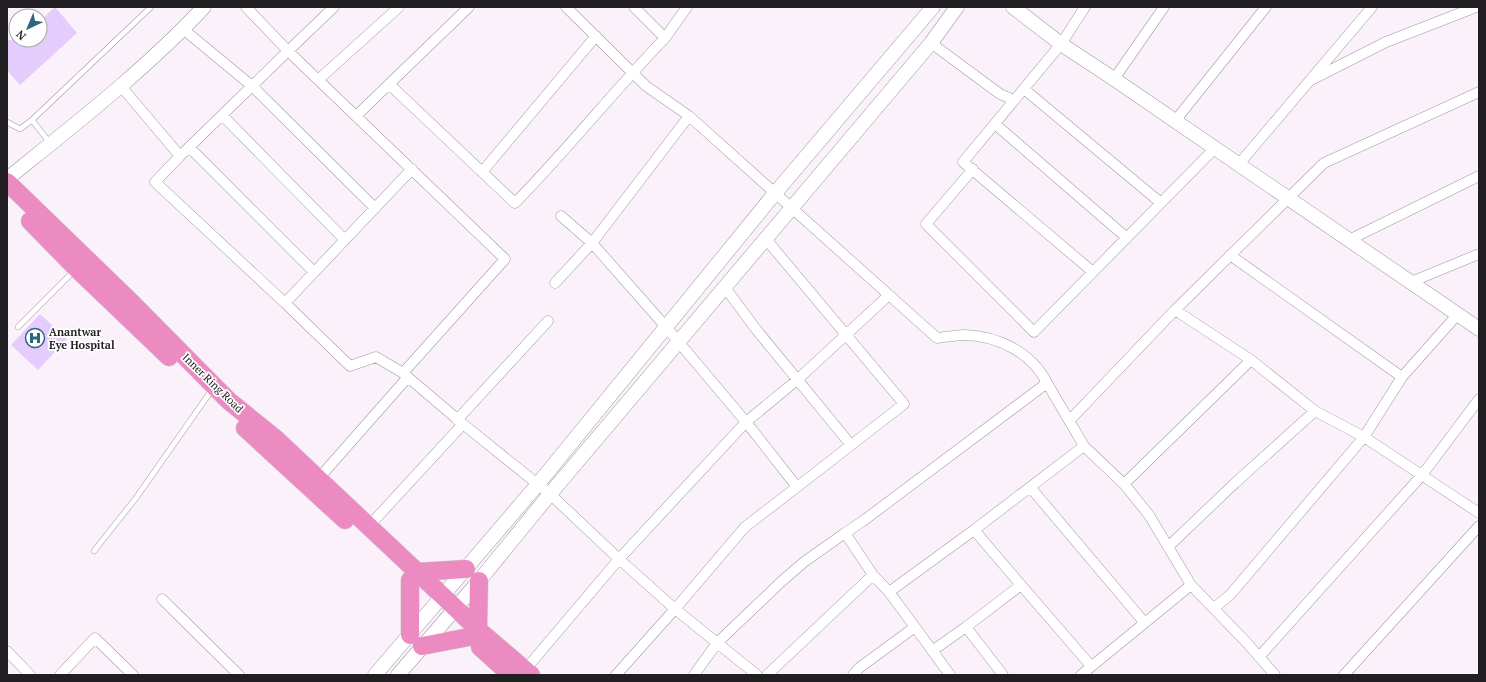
<svg xmlns="http://www.w3.org/2000/svg" width="1486" height="682" viewBox="0 0 1486 682" font-family="'PT Serif',serif">
<style>
.building{fill:#e4ccfd}
.lines{fill:none;stroke-linecap:round;stroke-linejoin:round}
.lane-casing{stroke:#a198a1;stroke-width:6}
.street-casing{stroke:#a198a1;stroke-width:11}
.secondary-casing{stroke:#a198a1;stroke-width:15}
.highway-casing{stroke:#d3d2d3;stroke-width:19}
.lane{stroke:#fff;stroke-width:5}
.street{stroke:#fff;stroke-width:10}
.secondary{stroke:#fff;stroke-width:14}
.highway{stroke:#eb8bc2;stroke-width:18}
.labels{text-anchor:middle;stroke-width:3.5;stroke-linejoin:round;paint-order:stroke}
.poi-label{font-size:11px;font-weight:bold;fill:#221f22;stroke:#fff;text-anchor:start}
.street-label{font-size:11px;fill:#221f22;stroke:#fff}
</style>
<rect width="100%" height="100%" fill="#faf1fa"/>
<path class="building" d="M55,7L77,33L20,85L7,70V40H40V21Z
M40,314L67,339L38,370L11,345Z"/>
<g class="lines">
<g class="lane-casing">
<path id="lane" d="M32,120L50,143
M7,122L20,129L32,120L151,7
M18,327L74,271
M94,551L136,498L209,394"/>
</g>
<g class="street-casing">
<path id="street" d="M246,7L288,51L334,7
M566,7L646,86L689,116
M1085,7L1061,44L963,162L1093,272
M183,29L252,86L375,208
M665,38L687,7
M931,43L1000,94L1014,100L1012,103
M1114,79L1164,7
M1313,79L1386,42L1476,7
M318,80L399,7
M389,84L515,203C567,150 613,92 665,38L634,7
M120,85L180,156L288,51L505,259L403,373L463,424L550,494L619,559L675,609L757,675
M1024,89L1161,203
M222,115L345,240
M356,116L469,7
M1175,121L1266,7
M995,124L1127,238
M189,147L314,272
M180,156L155,182L285,303
M1239,164L1372,7
M973,169L926,224L1034,332L1215,148
M482,172L596,36
M561,216L592,243L666,327L746,422L797,487L745,527L675,609L616,675
M765,238L904,404L797,487
M1349,240L1479,176
M1411,282L1479,254
M555,283L592,243L689,116L937,338C947,337 956,335 965,335C999,336 1032,353 1047,383L863,521L845,533L873,575L889,592L915,627L859,668L853,675
M724,286L755,328L851,445
M1175,310L1324,163L1479,92
M403,373L376,357L350,366L285,303L412,169
M1402,377L1458,314
M1047,383L1084,446L1124,484L1149,515L1191,585L1081,675
M457,420L548,321
M1069,421L1175,310L1251,360L1315,411L1364,437L1479,513
M319,478L408,377
M1124,484L1251,360
M1030,487L1144,622
M369,526L463,424
M1169,546L1235,483L1315,411
M1021,585L974,530L1084,446
M1191,585L1247,643L1275,675
M889,592L974,530
M162,599L239,675
M1214,608L1230,595L1364,437L1402,377L1230,255
M915,627L950,675
M7,651L30,675
M932,651L966,627
M1259,657L1422,475L1479,399
M525,670L619,559L746,422L797,380L889,295
M60,675L95,638L133,675
M694,675L717,643L782,581L804,562L845,533
M767,675L873,575
M1003,675L966,627L1021,585L1091,666
M1344,675L1479,526"/>
</g>
<g class="secondary-casing">
<path id="secondary" d="M1013,7L1061,44L1114,79L1479,329
M7,179C74,125 145,70 204,7
M375,675L538,484L776,192L933,7
M398,675L479,581L550,494L931,43L957,7"/>
</g>
<g class="highway-casing">
<path id="highway" d="M7,182L131,302L229,401L276,439L482,633L531,675
M30,221L77,269L169,357
M245,428L345,520
M417,572L466,569
M478,629L479,581
M410,635V580
M422,646L469,637
M480,647L511,675"/>
</g>
<use href="#lane" class="lane"/>
<use href="#street" class="street"/>
<use href="#secondary" class="secondary"/>
<use href="#highway" class="highway"/>
</g>
<defs>
<g id="hospital-ring" transform="scale(1)"><circle r="9.5" fill="#fff" stroke="#2c657f" stroke-width="1.5"/><path d="M-5-5h3v3.5h4V-5h3V5h-3V1.5h-4V5h-3Z" fill="#2c657f"/></g>
</defs>
<g fill-rule="evenodd">
<use href="#hospital-ring" x="35" y="338"/>
</g>
<g class="labels">
<g class="poi-label">
<text x="49" y="336">Anantwar<tspan x="49" dy="13">Eye Hospital</tspan></text>
</g>
<g class="street-label">
<text transform="translate(213 383) rotate(44)" y="4">Inner Ring Road</text>
</g>
</g>
<rect width="1486" height="682" fill="none" stroke="#221f22" stroke-width="16"/>
<g transform="translate(28 28) rotate(224)"><circle r="19" fill="#ffffff" stroke="#a7a5a7"/>
<path d="M0-3L7 15L0 10L-7 15Z" fill="#2c657f"/>
<text y="-6" font-size="11" font-weight="bold" text-anchor="middle" fill="#221f22">N</text>
</g>
</svg>
